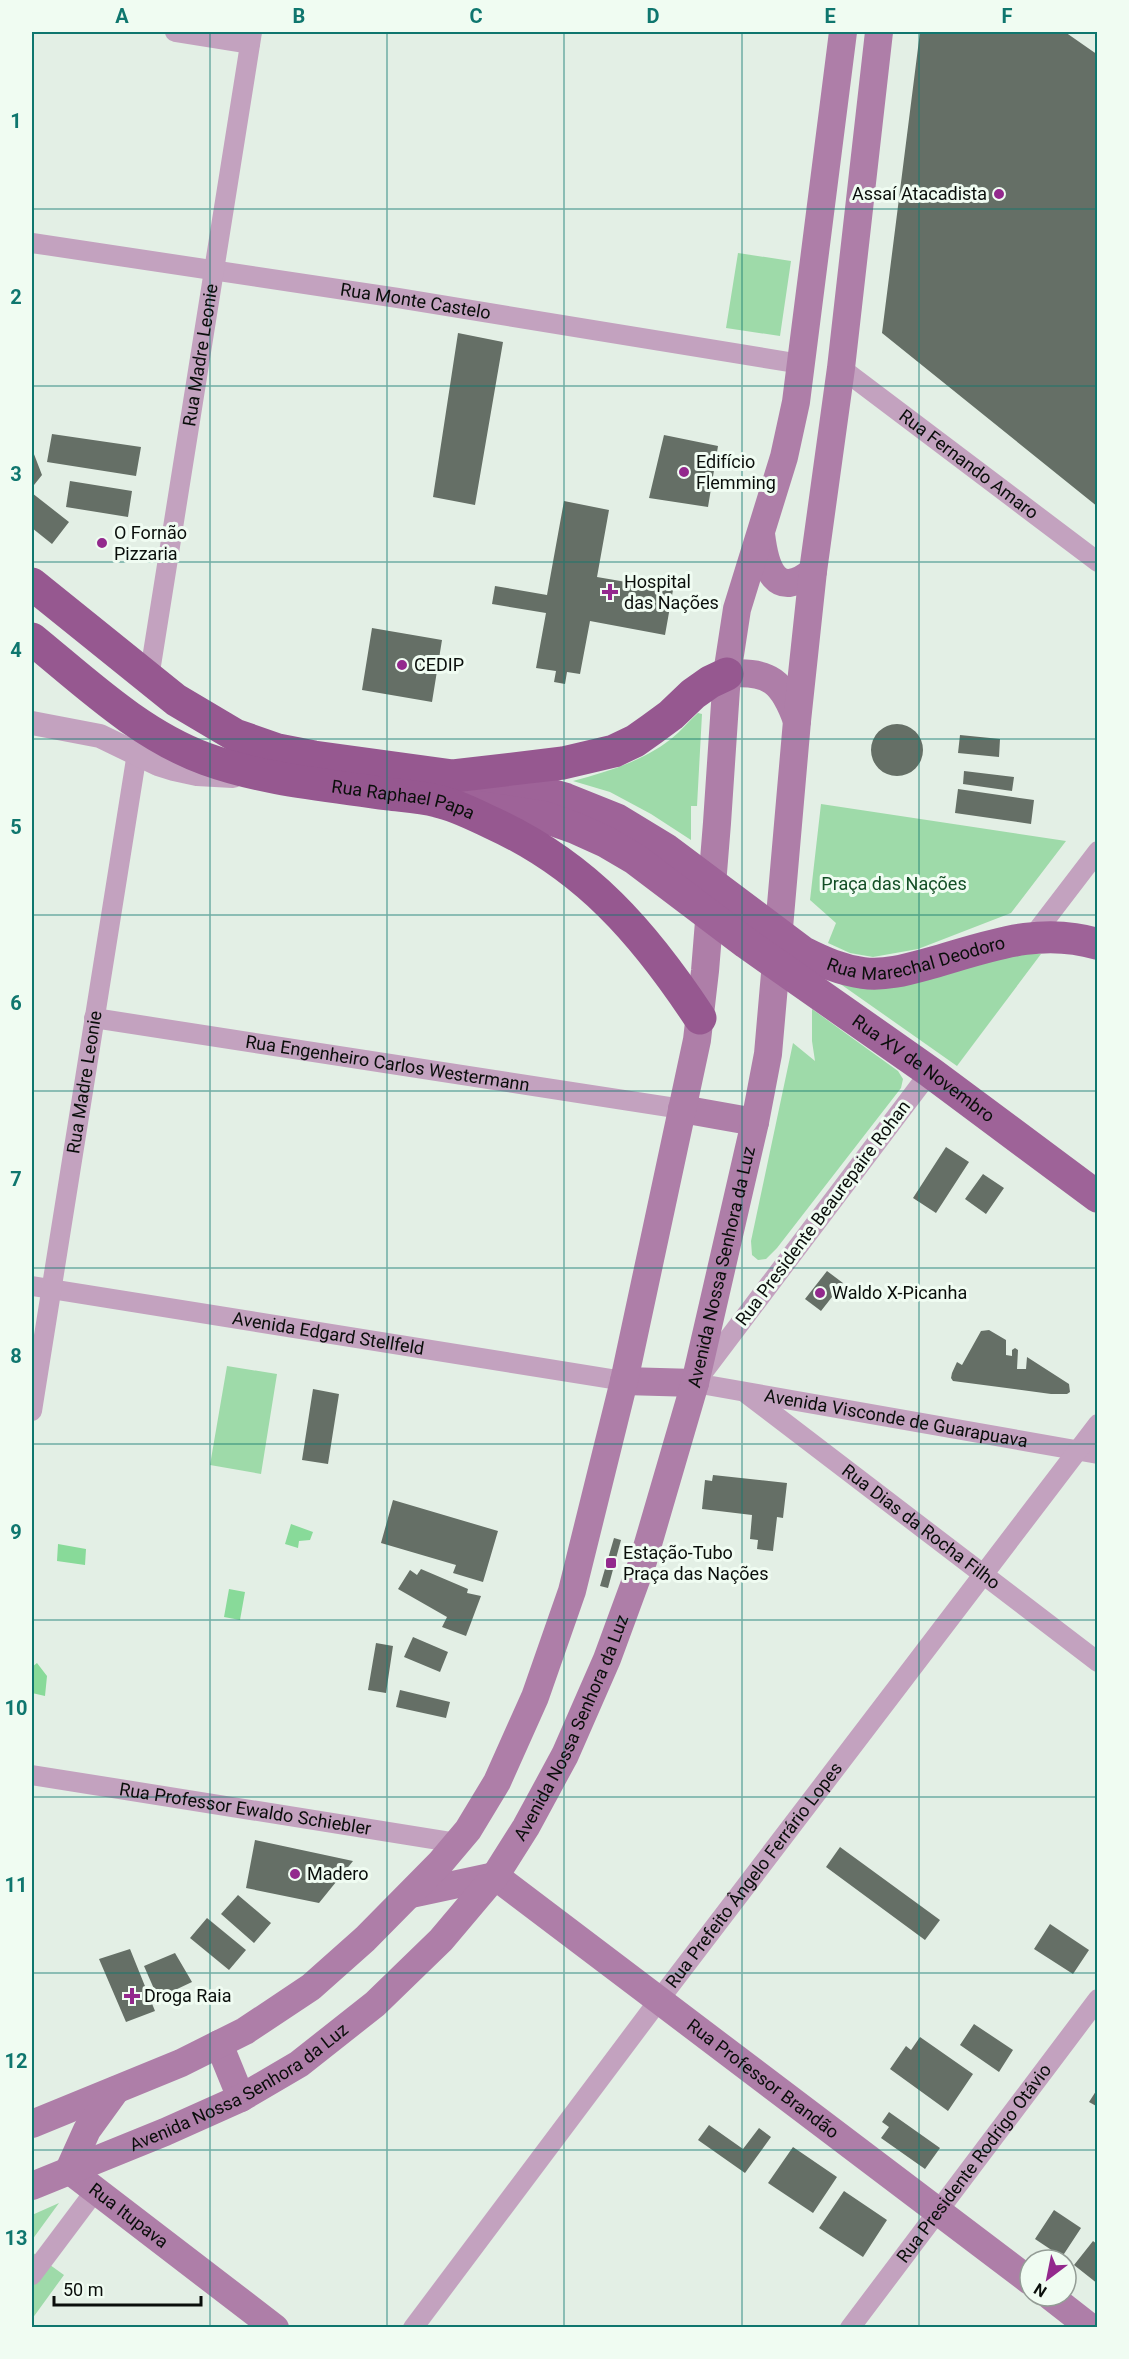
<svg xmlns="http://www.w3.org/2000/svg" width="1129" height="2359" viewBox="0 0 1129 2359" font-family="Roboto,sans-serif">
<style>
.green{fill:#9edaa9}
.water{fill:#88da99}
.building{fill:#656f66}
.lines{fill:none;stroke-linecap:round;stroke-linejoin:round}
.minor{stroke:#c3a2bf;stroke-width:20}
.tertiary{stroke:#c3a2bf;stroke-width:24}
.secondary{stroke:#ae7ea8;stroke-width:28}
.primary{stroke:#9e6398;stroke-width:32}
.trunk{stroke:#965890;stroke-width:33}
.grid{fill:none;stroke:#0f766e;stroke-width:1.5;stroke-opacity:0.55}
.poi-dot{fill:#93298d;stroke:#f0fcf2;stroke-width:2}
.labels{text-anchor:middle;stroke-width:6;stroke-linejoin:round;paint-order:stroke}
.poi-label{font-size:18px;fill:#0a0e0b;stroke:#f0fcf2;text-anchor:start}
.street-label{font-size:18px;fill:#0a0e0b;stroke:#f0fcf2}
.park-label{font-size:18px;fill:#124e25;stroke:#f0fcf2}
.neatline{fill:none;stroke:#0f766e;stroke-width:2}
.grid-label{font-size:20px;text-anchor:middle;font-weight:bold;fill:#0f766e}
</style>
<rect width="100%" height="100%" fill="#e3efe5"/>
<path class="green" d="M738,253L791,261L780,336L726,328Z
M698,713L702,714L697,806H691V840L651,814L610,792L573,781C607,772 643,761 671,739C681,731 689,721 698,713Z
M821,804L1066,841L1011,913L918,949L873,957L850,953L828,943L836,923L810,900Z
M1023,952L1041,954L957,1066L839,983Z
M812,1009L898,1071L903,1079L901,1088L777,1248L766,1259L758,1260L752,1255L751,1241L793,1043L815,1061L812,1041Z
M227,1366L277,1374L261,1474L210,1465Z
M59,2203L32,2240V2215Z
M32,2252L64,2275L32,2319Z"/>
<path class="water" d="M291,1524L313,1532L310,1540L299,1541L298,1548L285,1544Z
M58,1544L86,1549L85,1565L57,1561Z
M229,1589L245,1592L240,1620L224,1617Z
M37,1663L47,1676L45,1696L32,1693V1667Z"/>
<path class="building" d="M920,32H1065L1098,55V507L882,333Z
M458,333L503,342L475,505L433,497Z
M52,434L141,447L136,476L47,462Z
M664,435L718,446L708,507L649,498Z
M32,449L42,475L34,485L32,483Z
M70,481L132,491L128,517L66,507Z
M32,493L69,522L52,544L32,528Z
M564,501L609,510L597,577L673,590L665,635L590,621L580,674L567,672L565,684L554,682L556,671L536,668L546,613L492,604L495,586L547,595Z
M372,628L442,640L432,702L362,690Z
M871 750a26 26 0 1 1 52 0a26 26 0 1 1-52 0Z
M960,735L1000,739L999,757L958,753Z
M964,771L1014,777L1012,791L963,784Z
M958,789L1034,800L1031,824L955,813Z
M946,1147L969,1162L936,1213L913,1198Z
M983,1174L1004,1188L986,1214L965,1199Z
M827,1271L843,1283L821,1311L805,1299Z
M989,1330L1006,1340V1355L1012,1356V1350L1015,1348L1018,1350L1017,1369H1026L1027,1357L1069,1384L1070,1392L1067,1394H1051L953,1381L951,1378L952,1373L957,1362L962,1365L981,1331Z
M313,1389L339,1394L328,1464L302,1460Z
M713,1475L787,1483L783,1518L777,1517L773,1551L757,1549L758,1540L750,1539L752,1515L702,1509L705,1480L712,1481Z
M393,1500L498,1531L483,1582L453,1573L456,1565L381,1543Z
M614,1538L621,1540L608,1588L600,1586Z
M421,1569L468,1589L467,1593L481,1596L466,1636L442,1627L447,1617L398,1589L410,1570L417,1575Z
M413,1637L448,1652L440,1672L404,1657Z
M376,1643L393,1646L386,1693L368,1690Z
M400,1690L450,1702L446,1718L396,1707Z
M255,1840L353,1861L319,1903L246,1888Z
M840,1847L940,1920L925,1940L826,1867Z
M238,1895L271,1923L254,1943L221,1914Z
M207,1918L246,1950L229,1970L190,1938Z
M1050,1924L1089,1950L1073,1974L1034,1949Z
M130,1949L155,2011L126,2022L99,1959Z
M175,1953L192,1982L158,1998L144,1966Z
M974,2024L1013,2050L999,2072L960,2045Z
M920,2037L973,2074L948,2111L890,2069L906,2046L911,2050Z
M1098,2088V2107L1089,2102Z
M889,2112L940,2148L925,2169L881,2138L889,2127L882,2122Z
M709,2125L743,2149L759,2128L771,2137L745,2173L698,2140Z
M793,2147L837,2177L813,2213L768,2183Z
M844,2191L887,2220L863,2257L819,2228Z
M1054,2210L1081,2228L1062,2257L1035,2239Z
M1093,2241L1098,2245V2284L1074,2265Z"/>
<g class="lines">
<g class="minor">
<path d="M175,32L250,44"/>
<path id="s1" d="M32,243L398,298L801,364"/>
<path id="s2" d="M841,368L1098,562"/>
<path id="s3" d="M149,678L252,32"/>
<path d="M1033,936L1098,851"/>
<path id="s4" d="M94,1018L682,1109"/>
<path id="s5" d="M930,1072L695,1383L1098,1454"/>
<path id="s6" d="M32,1286L624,1381"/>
<path id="s7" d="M747,1394L1098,1662"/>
<path id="s8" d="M32,1411L137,753"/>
<path id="s9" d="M32,1775L458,1843"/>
<path d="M32,2275L95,2191"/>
<path id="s10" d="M413,2328L659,2000L1098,1424"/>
<path id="s11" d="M850,2328L1098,1999"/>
</g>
<path class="tertiary" d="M32,723L100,736L158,764L174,769L197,774L233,776"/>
<g class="secondary">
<path d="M761,534C765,567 775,602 813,571"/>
<path d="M727,674C770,670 783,682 797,721"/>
<path d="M682,1109L755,1122"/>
<path d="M624,1381L695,1383"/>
<path id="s12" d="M495,1876L1030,2281"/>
<path d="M411,1894L495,1876"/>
<path d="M219,2044L241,2098"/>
<path d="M32,2124L181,2063L245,2031L311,1987L365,1939L441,1862L468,1830L497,1782L535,1697L572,1591L624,1381L697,1040L705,971L717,823L727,674L737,609L784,457L796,402L843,32"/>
<path id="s13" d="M69,2170L275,2328"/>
<path d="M69,2170L87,2130L116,2090"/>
<path id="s14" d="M32,2186L165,2132L241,2098L299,2064L375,2004L441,1940L495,1876L526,1827L565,1755L607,1659L643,1561L695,1383L755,1122L768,1054L797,721L813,571L841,368L879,32"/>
<path d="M1050,2296L1091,2328"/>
</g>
<g class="primary">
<path id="s15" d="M469,779L538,791L566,799L616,819L667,850L803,952C823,962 841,970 863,973C886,976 909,969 931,963C988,947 1038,926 1098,944"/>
<path id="s16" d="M460,804L544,817L575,828L606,842L635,859L746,943L930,1072L1098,1197"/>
</g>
<g class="trunk">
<path d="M32,584L176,700L235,735L278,750L314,757L453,776L563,763L614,751L635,741L652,729L671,715L693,694L710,682L727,674"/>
<path id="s17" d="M32,639C86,683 140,735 206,759C264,780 327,785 388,794C404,796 421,797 437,801C456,805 475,815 492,823C586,866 644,933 700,1018"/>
</g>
</g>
<path class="grid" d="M210,32V2328M387,32V2328M564,32V2328M742,32V2328M919,32V2328M32,209H1098M32,386H1098M32,562H1098M32,739H1098M32,915H1098M32,1091H1098M32,1268H1098M32,1444H1098M32,1620H1098M32,1797H1098M32,1973H1098M32,2150H1098"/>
<g class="poi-dot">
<circle cx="999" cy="194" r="6"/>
<circle cx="684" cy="472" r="6"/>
<circle cx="102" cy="543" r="6"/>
<path d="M607 583h6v6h6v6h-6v6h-6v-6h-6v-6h6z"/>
<circle cx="402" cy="665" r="6"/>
<circle cx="820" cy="1293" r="6"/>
<rect x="605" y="1557" width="12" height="12" rx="3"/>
<circle cx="295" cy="1874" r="6"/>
<path d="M129 1987h6v6h6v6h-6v6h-6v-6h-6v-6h6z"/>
</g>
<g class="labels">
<g class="poi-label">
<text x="987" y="200" text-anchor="end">Assaí Atacadista</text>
<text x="696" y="468">Edifício<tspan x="696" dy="21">Flemming</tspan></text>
<text x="114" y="539">O Fornão<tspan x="114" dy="21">Pizzaria</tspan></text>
<text x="624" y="588">Hospital<tspan x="624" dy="21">das Nações</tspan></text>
<text x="414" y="671">CEDIP</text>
<text x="832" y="1299">Waldo X-Picanha</text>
<text x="623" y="1559">Estação-Tubo<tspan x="623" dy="21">Praça das Nações</tspan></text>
<text x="307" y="1880">Madero</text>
<text x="144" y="2002">Droga Raia</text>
</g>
<g class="street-label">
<text dy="6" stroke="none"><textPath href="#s1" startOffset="388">Rua Monte Castelo</textPath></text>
<text dy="6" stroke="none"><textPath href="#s3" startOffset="327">Rua Madre Leonie</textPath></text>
<text dy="6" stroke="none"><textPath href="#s2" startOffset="160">Rua Fernando Amaro</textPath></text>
<text dy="6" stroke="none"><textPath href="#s17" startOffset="414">Rua Raphael Papa</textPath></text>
<text dy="6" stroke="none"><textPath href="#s15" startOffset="501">Rua Marechal Deodoro</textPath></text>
<text dy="6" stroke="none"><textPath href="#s4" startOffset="297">Rua Engenheiro Carlos Westermann</textPath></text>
<text dy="6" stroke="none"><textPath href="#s16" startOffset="542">Rua XV de Novembro</textPath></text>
<text dy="6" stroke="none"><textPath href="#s8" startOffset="333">Rua Madre Leonie</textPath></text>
<text transform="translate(823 1213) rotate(-53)" y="6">Rua Presidente Beaurepaire Rohan</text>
<text dy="6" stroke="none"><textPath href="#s14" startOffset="1220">Avenida Nossa Senhora da Luz</textPath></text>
<text dy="6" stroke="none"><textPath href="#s6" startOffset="300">Avenida Edgard Stellfeld</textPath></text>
<text dy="6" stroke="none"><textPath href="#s5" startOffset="594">Avenida Visconde de Guarapuava</textPath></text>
<text dy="6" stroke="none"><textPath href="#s7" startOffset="219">Rua Dias da Rocha Filho</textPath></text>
<text dy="6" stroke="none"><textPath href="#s14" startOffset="734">Avenida Nossa Senhora da Luz</textPath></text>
<text dy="6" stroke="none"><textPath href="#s9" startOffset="216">Rua Professor Ewaldo Schiebler</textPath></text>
<text dy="6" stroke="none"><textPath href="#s10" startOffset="567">Rua Prefeito Ângelo Ferrário Lopes</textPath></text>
<text dy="6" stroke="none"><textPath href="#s12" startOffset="336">Rua Professor Brandão</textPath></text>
<text dy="6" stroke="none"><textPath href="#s14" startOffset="230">Avenida Nossa Senhora da Luz</textPath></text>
<text dy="6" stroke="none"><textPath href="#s11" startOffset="206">Rua Presidente Rodrigo Otávio</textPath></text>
<text dy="6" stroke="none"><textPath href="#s13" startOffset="75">Rua Itupava</textPath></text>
</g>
<g class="park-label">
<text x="894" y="890">Praça das Nações</text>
</g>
</g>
<rect width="1129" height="2359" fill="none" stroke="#f0fcf2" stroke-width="66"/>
<g transform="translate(1048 2278) rotate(212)"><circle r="28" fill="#f0fcf2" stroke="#949d96" stroke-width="1.5"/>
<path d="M0-4.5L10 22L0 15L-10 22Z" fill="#93298d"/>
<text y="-9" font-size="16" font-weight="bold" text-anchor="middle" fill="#0a0e0b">N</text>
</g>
<path d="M54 2296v9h147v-9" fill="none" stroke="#0a0e0b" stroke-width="3"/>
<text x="63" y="2296" font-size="18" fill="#0a0e0b" stroke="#f0fcf2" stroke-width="4.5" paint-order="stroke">50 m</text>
<rect x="33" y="33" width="1063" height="2293" class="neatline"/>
<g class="grid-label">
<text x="122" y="23">A</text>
<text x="299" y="23">B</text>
<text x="476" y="23">C</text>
<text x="653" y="23">D</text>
<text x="830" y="23">E</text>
<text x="1007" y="23">F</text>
<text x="16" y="128">1</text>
<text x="16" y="304">2</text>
<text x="16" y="481">3</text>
<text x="16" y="657">4</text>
<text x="16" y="834">5</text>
<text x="16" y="1010">6</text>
<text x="16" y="1186">7</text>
<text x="16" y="1363">8</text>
<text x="16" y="1539">9</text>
<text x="16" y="1715">10</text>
<text x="16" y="1892">11</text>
<text x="16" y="2068">12</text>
<text x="16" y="2245">13</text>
</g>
</svg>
